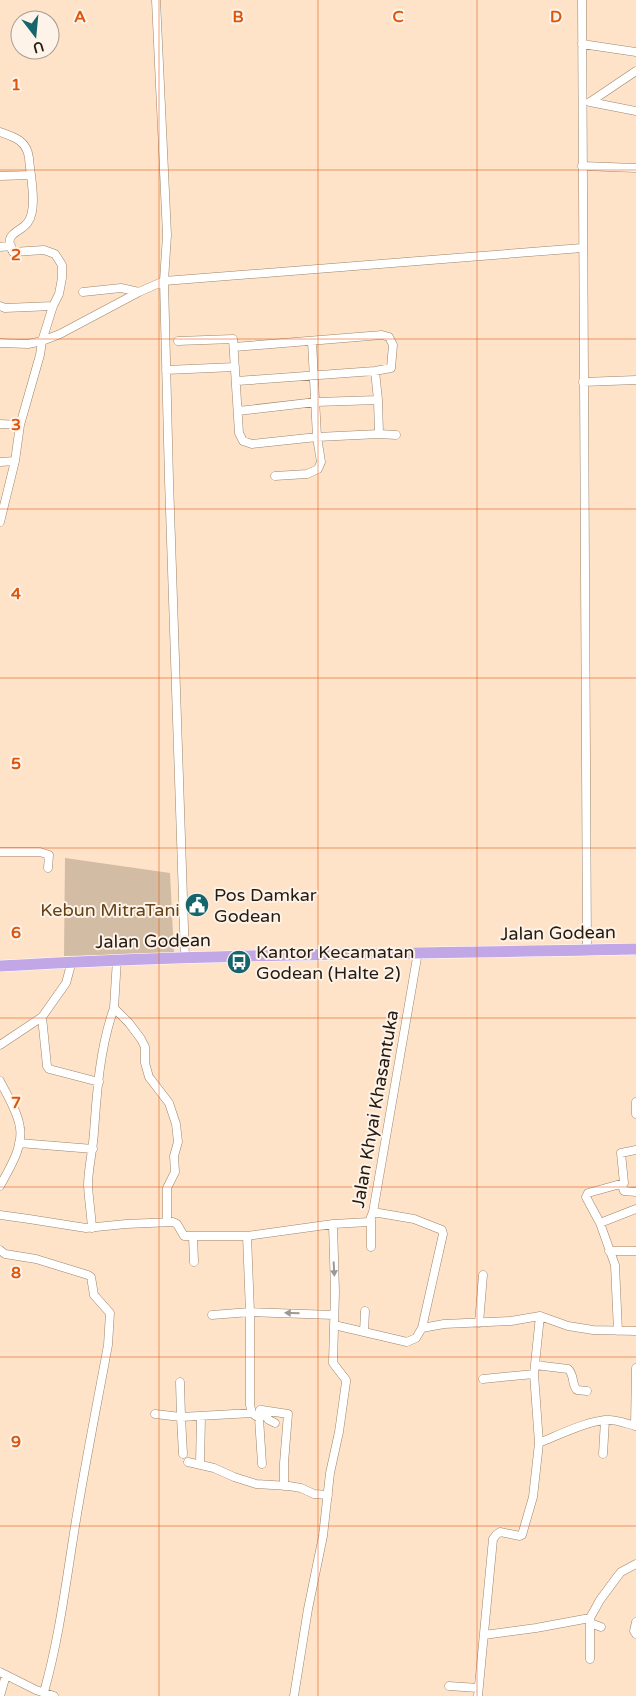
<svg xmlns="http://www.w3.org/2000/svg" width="636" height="1696" viewBox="0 0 636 1696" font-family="'Varela Round',sans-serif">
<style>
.green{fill:#d2bca4}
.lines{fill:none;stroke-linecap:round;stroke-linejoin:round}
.street-casing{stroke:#9c846b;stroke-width:9}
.primary-casing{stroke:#fff;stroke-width:12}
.street{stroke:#fff;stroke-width:8}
.primary{stroke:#c1a7e6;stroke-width:11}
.oneway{fill:#9d9894}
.grid{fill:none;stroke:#de560c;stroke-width:1;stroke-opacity:0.55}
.labels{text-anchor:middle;stroke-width:4;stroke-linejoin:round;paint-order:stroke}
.poi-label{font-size:18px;fill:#251b11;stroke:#fef3e8;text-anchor:start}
.park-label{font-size:18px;fill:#654115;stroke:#fef3e8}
.street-label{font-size:18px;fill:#251b11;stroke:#fef3e8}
.grid-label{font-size:16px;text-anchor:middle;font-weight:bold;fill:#de560c;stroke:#fef3e8;stroke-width:4;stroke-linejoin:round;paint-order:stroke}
</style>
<rect width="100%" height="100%" fill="#fee3c8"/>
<path class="green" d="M65,858L170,873L174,954L64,956Z"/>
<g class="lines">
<g class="street-casing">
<path id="street" d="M156,0L167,235L164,281L169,480L185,958
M582,0L587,950
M582,44L636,52
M590,102L636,71
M590,102L636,111
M0,132C15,137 27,141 29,158C30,174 38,208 28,222C21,233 2,232 13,252L44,250L55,254L62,265V278L59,294L53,306L42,341L40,355L20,425L15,461L0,522
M582,166L636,168
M0,176L31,175
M0,247L11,246
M83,292L121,288L139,292
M0,306L5,308L53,306
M178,341L233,339L239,433L243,441L252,444L317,437L379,434L378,400
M0,343L28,344L42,341L60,334L139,292L164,281L582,248
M234,347L382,335L389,337L393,345L391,368L375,371L237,381
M166,370L235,367
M583,382L636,380
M238,411L316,402L378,400L375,371
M0,424L20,425
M379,434L396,435
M0,462L15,461
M275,476L307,474L318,469L321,462L317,437L312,341
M0,852H40L49,855L48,868
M117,959L114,1008L129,1023L141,1039L145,1047V1063L149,1077L169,1103L176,1124L178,1142L174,1156L175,1172L167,1188V1222
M42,1017L47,1066L49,1069L99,1082
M0,1045L42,1017L66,983L72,961
M0,1081C7,1095 18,1112 20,1128C23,1148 9,1169 0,1186
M636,1102V1114
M19,1143L93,1149
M622,1185L624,1191L636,1192
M373,1212L414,1219L442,1230L443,1234L422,1328
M0,1215L29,1219L86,1228L126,1224L173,1222L177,1224L184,1236H247L333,1224L369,1222L373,1212L418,952
M600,1223L636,1209
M92,1228C91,1214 89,1200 88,1186C88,1168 93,1150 94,1132C97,1090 100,1047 114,1008
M193,1236L194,1262
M247,1236L250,1312V1405L252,1413L259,1418L262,1464
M371,1247V1220
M0,1250L5,1254L36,1259L88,1275L91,1277L94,1295L110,1313L108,1345C96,1410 83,1474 73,1539C65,1590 58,1643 44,1692
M609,1251H636
M212,1315L250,1312L334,1315
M479,1323L483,1275
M334,1325L407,1342L416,1338L422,1328L444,1324L511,1321L540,1316L568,1326L593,1330L636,1331
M618,1331L615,1265L600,1223L586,1197L588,1193L624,1183L621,1153L636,1150
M364,1332L365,1311
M535,1365L568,1369C575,1375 571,1384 577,1390L587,1391
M483,1379L534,1374
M260,1410L269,1420L275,1423
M262,1410L288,1414L284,1463V1486
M155,1414L181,1417L180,1382
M635,1426L636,1368
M539,1443C559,1435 588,1420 609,1420C618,1420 627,1424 636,1426
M183,1454L181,1417L252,1413
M603,1454L605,1420
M188,1462L214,1468L234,1477L256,1484L289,1486L301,1488L314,1494L328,1495
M200,1464L201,1416
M636,1622L634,1631L636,1634
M590,1623L601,1627
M484,1635L536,1628L590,1618
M590,1659V1618L600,1600L617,1577L621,1572L636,1564
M0,1672L36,1690L54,1696
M449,1686L478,1688
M0,1696L6,1675
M294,1696L308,1609L323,1536L330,1473L339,1432L346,1382V1380L333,1363L335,1292L333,1224
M478,1696L493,1539L496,1535L500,1532L520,1536L522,1535L533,1497L539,1443L534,1374L540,1316"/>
</g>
<g class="primary-casing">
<path id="primary" d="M0,966C212,953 424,954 636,949"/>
</g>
<use href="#street" class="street"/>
<use href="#primary" class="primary"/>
</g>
<defs><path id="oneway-solid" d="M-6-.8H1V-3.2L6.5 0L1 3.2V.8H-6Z" transform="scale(1.25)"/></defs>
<g class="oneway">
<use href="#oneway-solid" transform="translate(334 1269) rotate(87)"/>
<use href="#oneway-solid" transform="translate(292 1313) rotate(-178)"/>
</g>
<path class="grid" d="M159,0V1696M318,0V1696M477,0V1696M0,170H636M0,339H636M0,509H636M0,678H636M0,848H636M0,1018H636M0,1187H636M0,1357H636M0,1526H636"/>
<defs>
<g id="civic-disc" transform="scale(1.25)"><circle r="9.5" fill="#17656c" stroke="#fef3e8"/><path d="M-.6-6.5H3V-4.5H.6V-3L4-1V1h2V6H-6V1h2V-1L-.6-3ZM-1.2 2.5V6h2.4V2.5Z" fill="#fff"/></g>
<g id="bus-disc" transform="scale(1.25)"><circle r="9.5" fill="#17656c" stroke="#fef3e8"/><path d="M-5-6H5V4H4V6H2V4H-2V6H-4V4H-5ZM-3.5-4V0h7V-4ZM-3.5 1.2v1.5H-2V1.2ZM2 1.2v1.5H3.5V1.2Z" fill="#fff"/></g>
</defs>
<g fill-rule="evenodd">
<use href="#civic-disc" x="197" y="905"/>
<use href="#bus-disc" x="239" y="962"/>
</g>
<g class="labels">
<g class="poi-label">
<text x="214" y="901">Pos Damkar<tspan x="214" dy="21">Godean</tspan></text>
<text x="256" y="958">Kantor Kecamatan<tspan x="256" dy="21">Godean (Halte 2)</tspan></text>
</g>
<g class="park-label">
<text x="110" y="916">Kebun MitraTani</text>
</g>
<g class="street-label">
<text transform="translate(558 933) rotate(-1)" y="6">Jalan Godean</text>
<text transform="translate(153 941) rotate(-1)" y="6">Jalan Godean</text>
<text transform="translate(375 1109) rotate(-80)" y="6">Jalan Khyai Khasantuka</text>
</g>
</g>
<g class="grid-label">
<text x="80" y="22">A</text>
<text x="238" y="22">B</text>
<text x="398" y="22">C</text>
<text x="556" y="22">D</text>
<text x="16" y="90">1</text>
<text x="16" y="260">2</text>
<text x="16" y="430">3</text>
<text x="16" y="599">4</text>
<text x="16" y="769">5</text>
<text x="16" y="938">6</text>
<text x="16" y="1108">7</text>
<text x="16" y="1278">8</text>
<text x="16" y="1447">9</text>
</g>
<g transform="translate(35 35) rotate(164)"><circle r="24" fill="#fef3e8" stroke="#a79d92"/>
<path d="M0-4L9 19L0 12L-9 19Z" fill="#17656c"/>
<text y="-8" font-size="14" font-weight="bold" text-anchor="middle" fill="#251b11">U</text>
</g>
</svg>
